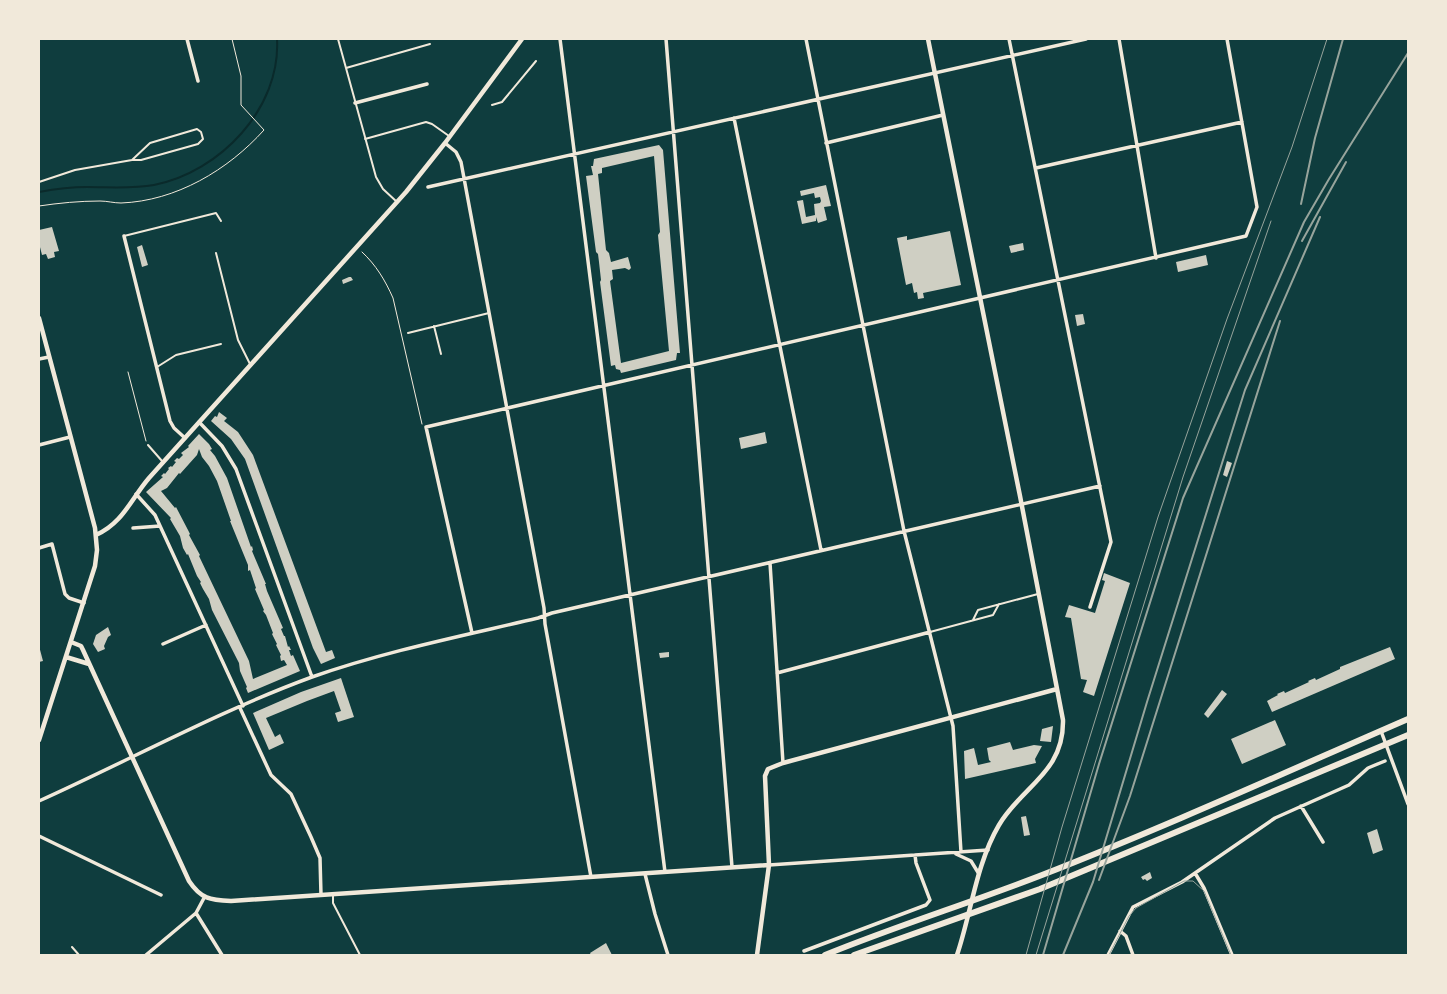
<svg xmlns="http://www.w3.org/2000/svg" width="1447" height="994" viewBox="0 0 1447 994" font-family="'Alegreya Sans',sans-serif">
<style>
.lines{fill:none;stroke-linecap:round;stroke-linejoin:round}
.stream{stroke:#0a2a2b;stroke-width:2}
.building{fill:#cfcfc3;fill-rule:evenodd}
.path{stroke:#f1e9da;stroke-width:1}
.service{stroke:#f1e9da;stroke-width:2}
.minor{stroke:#f1e9da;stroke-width:3.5}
.tertiary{stroke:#f1e9da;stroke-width:4.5}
.primary{stroke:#f1e9da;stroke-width:6}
.tram{stroke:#97a49c;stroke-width:1}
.rail{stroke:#97a49c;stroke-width:2}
</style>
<rect width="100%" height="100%" fill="#0f3d3e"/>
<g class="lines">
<path class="stream" d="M39,192C55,189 71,187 87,187C109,187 132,189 154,185C220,172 281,108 277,39"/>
</g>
<path class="building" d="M659,145L663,150L680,353H677L676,360L621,373L620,370L616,369L615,365L611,366L600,282L601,280L599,262L598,254L596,252L586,176L593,175L591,166H593L594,159ZM654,156L660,232L658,235L669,351L621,363L610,281L613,279L612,270L625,268L629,270L631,268L628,257L611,262L609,253L606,250L598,174L602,173V168Z
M826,185L831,206L824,207L827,220L818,223L816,217V221L802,224L797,201L803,200L806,217L815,215L814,204L820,203L821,201L820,197L815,198L814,193L801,196L800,191Z
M52,227L59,251L54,252L55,257L48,259L46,254L42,255L39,243V230Z
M950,231L961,285L923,293L924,298L918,299L917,292L914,293L912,283L906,285L897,238L907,236V240Z
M1023,243L1024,250L1011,253L1009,246Z
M142,245L148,265L142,267L137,247Z
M1206,255L1208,265L1178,272L1176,262Z
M349,277H351L353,280L343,284L342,280Z
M1083,314L1085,324L1077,326L1075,315Z
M219,412L227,418L224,421L238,432L253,455L326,652L332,650L335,658L321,664L313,648L245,459L231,439L211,421L215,416L217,417Z
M765,432L767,443L741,449L739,438Z
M199,434L209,444L212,449L210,450L215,456L227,478L251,547L252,546L253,550L252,551L266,584H265L267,591L283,628L281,629L284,636H285L288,647L289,646L291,650H289L291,656L293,655L300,671L248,693L246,688L247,687L240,671L239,663L212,610L209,599L203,589L200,583L201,582L197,576L188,554L187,555L183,548L180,536L170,519L171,518L146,492L163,477L161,476L164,473L165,474L169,469L168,468L171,466L172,467L176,462L174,461L177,458L179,459L183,455L181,453L189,447L188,446ZM199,449L202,457L209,466L217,481L231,521H230L248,565V571L250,570L256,588L255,589L264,610L263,611L266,615L273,633L272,634L277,644L276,645L281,655L280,656L281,661L284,660L287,665L253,679L249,661L199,556L200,555L189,535L190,534L188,530L176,507L175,508L161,491L167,488L179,473L180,474L197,455Z
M1227,461L1232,463L1227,477L1223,475Z
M1104,573L1130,583L1094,696L1083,692L1087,680L1081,679L1071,618L1065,617L1069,605L1095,613L1105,581L1102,580Z
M108,627L111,635L108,637L104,646L105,649L98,652L93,644L96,635Z
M39,646L43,661L39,662Z
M1390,647L1395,659L1272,712L1267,701L1278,695L1277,694L1284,691L1285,693L1309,682L1308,681L1315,678L1316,680L1340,669V667Z
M669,652V657L660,658L659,653Z
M341,678L354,717L338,722L335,713L341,711L334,691L307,701L266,718L275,737L280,734L284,743L269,750L253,713L301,692Z
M1222,690L1227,694L1208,718L1204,714Z
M1275,720L1286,745L1242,764L1231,739Z
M1053,726L1051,742L1040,741L1042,729Z
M1010,742L1013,750L1034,745L1042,746L1035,759L1036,763L965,779L964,751L974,748L978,765L991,762L989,760L987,748Z
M1026,816L1030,835L1024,836L1021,817Z
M1377,829L1383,850L1373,854L1367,833Z
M1150,872L1152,878L1147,881L1145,879L1143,880L1141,877Z
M606,943L612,955H591L590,953Z"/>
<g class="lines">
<path class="path" d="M39,206C59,203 80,201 100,201C107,201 114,203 121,203C176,201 228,170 264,130L241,105V76L232,39
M362,252C376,265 385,280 393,298L422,424
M128,372L146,441"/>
<path class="service" d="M338,39L376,177L383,189L397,202
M346,68L430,44
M492,105L502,102L536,61
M365,139L426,122L432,124L449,136
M39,182L75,170L132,160H141L198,144L203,139L201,132L197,129L150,143L132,160
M124,236L216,213L221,221
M216,253L238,340L250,364
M434,326L441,354
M408,333L489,313
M157,367L176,355L221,344
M148,445L162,461
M973,620L978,610L1038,594
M930,632L993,615L999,604
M333,895V903L360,955
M72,947L79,955"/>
<path class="minor" d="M187,39L198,81
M560,39L665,872
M666,39L732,867
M806,39L904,531L953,726L961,852
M1009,39L1111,542L1090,607
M1119,39L1156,258
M355,103L427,84
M734,118L821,550
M445,143L456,152L461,162L544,608L545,624L591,877
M826,143L943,115
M1036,168L1242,122
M428,187L1086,39
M124,236L170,421L174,428L185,438
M39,359L49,357
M199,422L222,446L236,469L312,677
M39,445L70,437
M136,494L155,515L243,706
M133,528L160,526
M39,548L52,544L65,594L69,598L84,603
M770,563L783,763
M472,633L426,427L1246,236L1257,207L1227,39
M163,644L206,625
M777,673L930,632
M240,708L271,775L291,794L311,837L320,858L321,895
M1381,731L1408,804
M39,801C130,760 219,711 312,677C386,651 462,636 538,618L552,613L1100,486
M1301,806L1323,842
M39,836L161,895
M956,854L971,861L979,874
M769,865L988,850
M1195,873L1204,888L1232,955
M645,874L655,914L668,955
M204,898L196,913L222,955
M1120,931L1126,936L1133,955
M804,951L926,905L930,900L916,863L915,855
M146,955L196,913
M1108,955L1133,907L1182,882L1275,818L1349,785L1368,768L1385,761"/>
<path class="tertiary" d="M928,39L1020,496L1063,720C1064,773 1022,786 999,825C976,864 971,914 957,955
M39,318L95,528L97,550L95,566L39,740
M96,535C123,523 131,499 149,478L406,192L445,143L522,39
M71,642L81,646L83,650L189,881C201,899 210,900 231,901L769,865
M66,657L89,664
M757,955L769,865L765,776L768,769L783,763L1057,689"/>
<path class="primary" d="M825,955C896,926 970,903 1042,875C1165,827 1286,772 1408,719
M854,955L1040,889L1408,735"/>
<path class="tram" d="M1026,955L1062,827L1158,517L1227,319L1292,147L1327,39
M1036,955L1183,477L1271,221
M1109,955L1129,916L1136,908L1184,881H1193L1204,891L1231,955"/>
<path class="rail" d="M1301,204L1315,138L1343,39
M1302,241L1346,162
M1099,880L1130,796L1280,321
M1043,955L1099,764L1183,498L1304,222L1329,179L1408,53
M1063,955L1093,882L1147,702L1245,390L1320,217"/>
</g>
<rect width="1447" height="994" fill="none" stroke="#f1e9da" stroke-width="80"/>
</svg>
